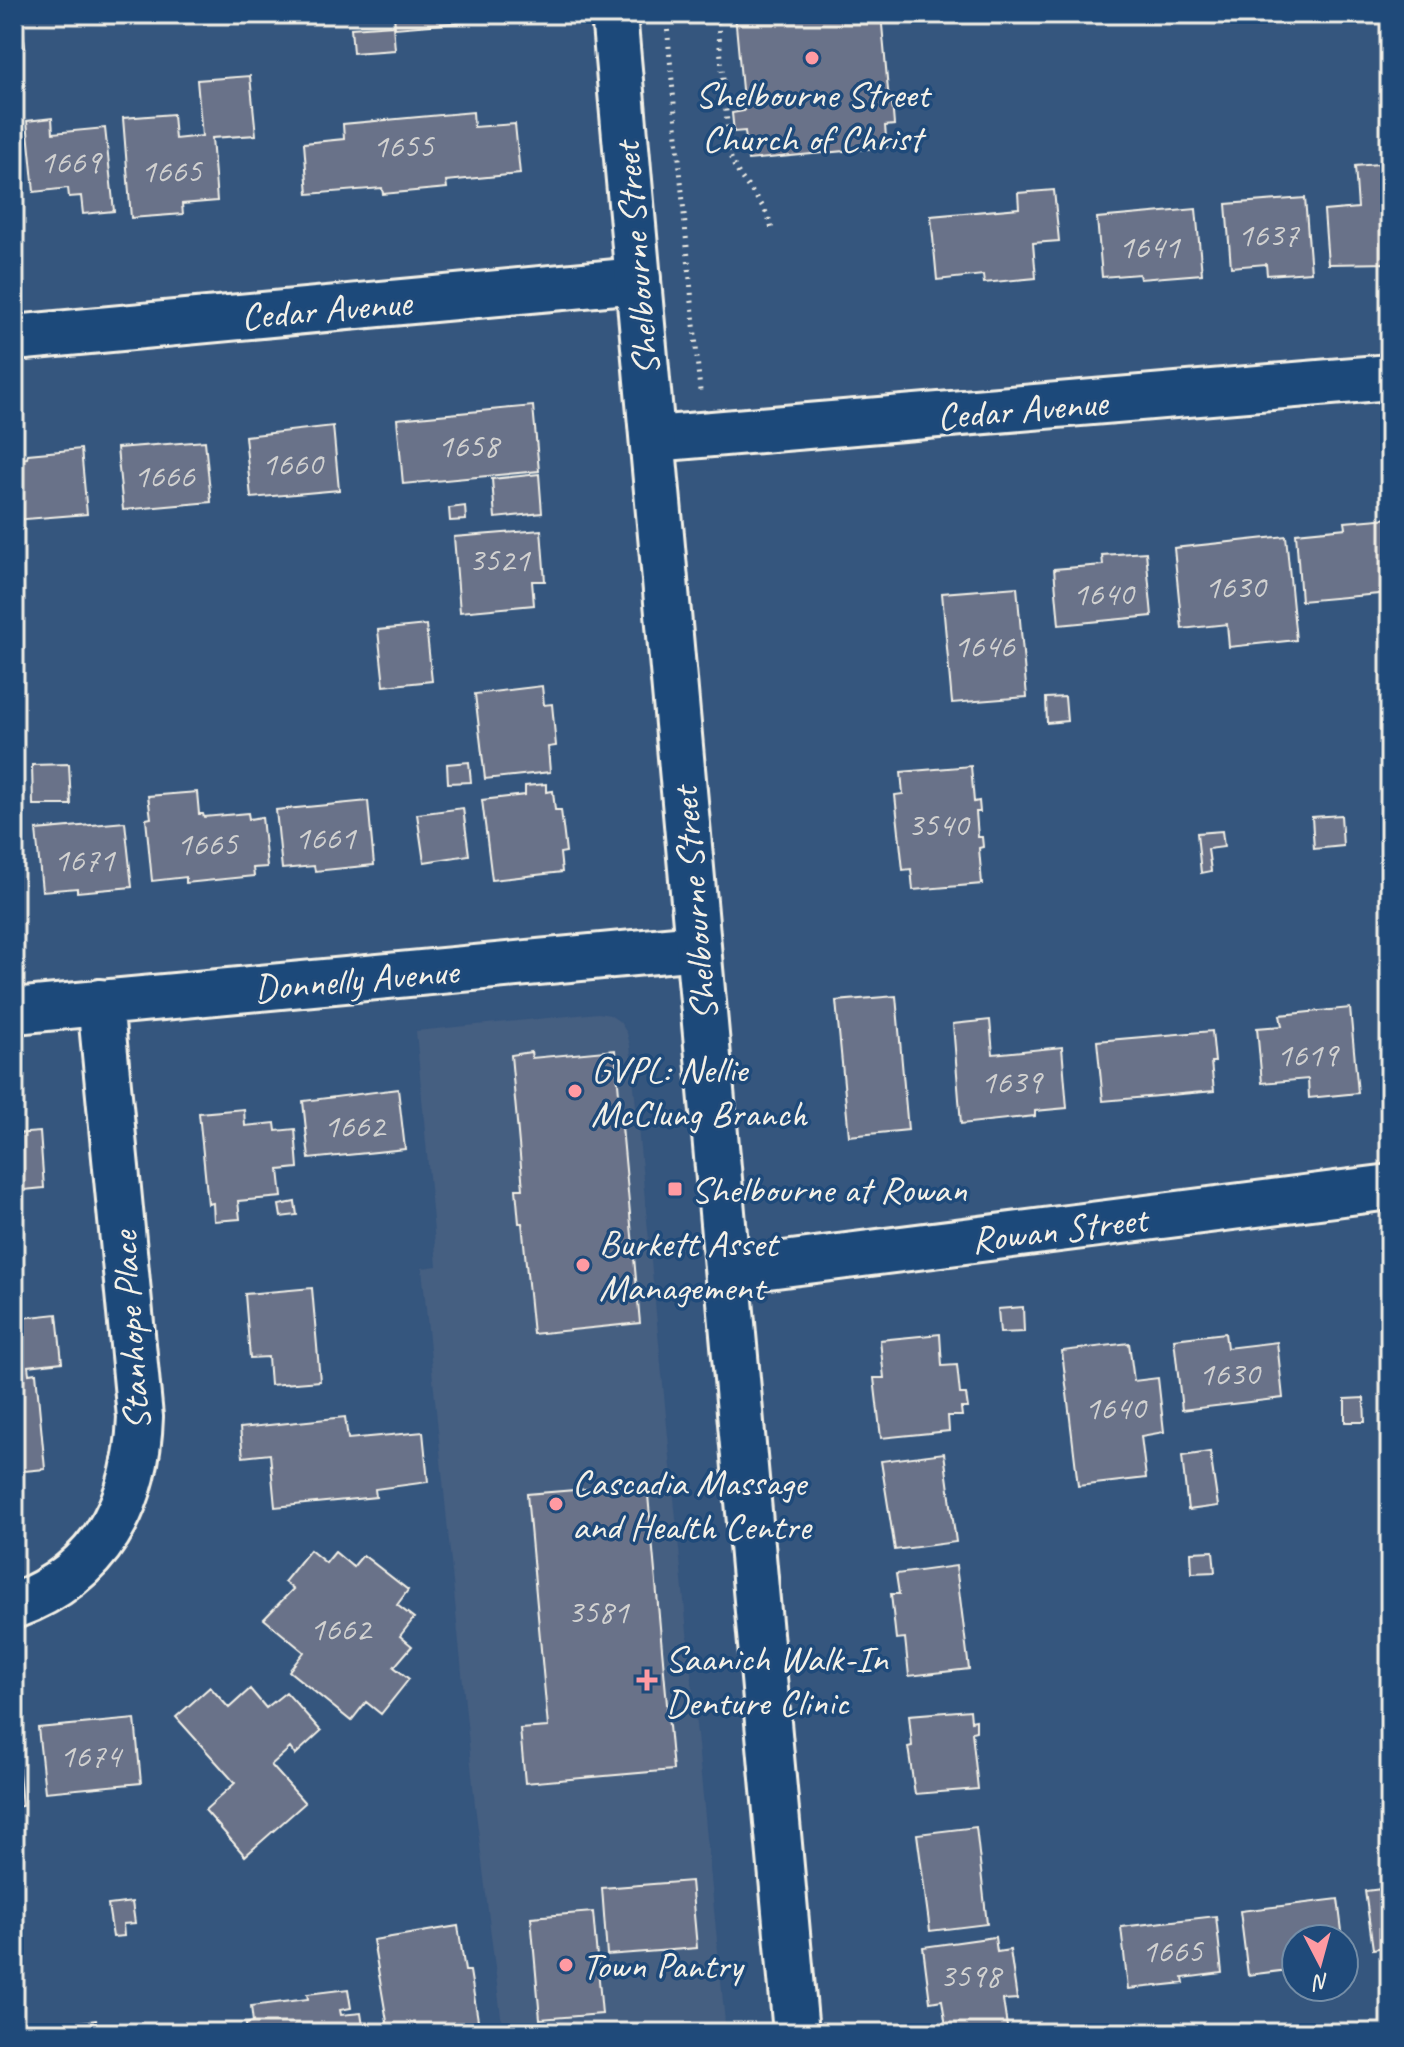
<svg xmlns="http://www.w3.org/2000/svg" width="1404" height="2047" viewBox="0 0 1404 2047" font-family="Caveat,sans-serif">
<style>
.built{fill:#455e81}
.building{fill:#697289;stroke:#f4f1e8;stroke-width:2}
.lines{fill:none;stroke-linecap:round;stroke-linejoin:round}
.minor-casing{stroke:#f4f1e8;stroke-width:50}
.secondary-casing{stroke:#f4f1e8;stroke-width:50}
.path{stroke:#f4f1e8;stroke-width:5;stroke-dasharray:2 6;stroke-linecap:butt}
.minor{stroke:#1f4a7a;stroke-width:44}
.secondary{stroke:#1f4a7a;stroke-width:44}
.poi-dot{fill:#ff9aa2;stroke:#1f4a7a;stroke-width:3}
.labels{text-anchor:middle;stroke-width:7;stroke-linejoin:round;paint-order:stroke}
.number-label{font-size:34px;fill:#d1d1d0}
.poi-label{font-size:38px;fill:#f4f1e8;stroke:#1f4a7a;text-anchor:start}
.street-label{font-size:38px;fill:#f4f1e8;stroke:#1f4a7a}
</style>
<rect width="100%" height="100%" fill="#35567e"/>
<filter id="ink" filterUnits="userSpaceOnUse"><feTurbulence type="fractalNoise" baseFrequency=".0125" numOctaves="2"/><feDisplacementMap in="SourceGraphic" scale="16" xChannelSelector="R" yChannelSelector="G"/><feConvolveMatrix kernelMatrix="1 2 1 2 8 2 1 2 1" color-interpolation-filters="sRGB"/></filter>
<g filter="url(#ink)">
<path class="built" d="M598,1013L610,1015L620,1022L627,1033L630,1045L726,2033H503L475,1805L422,1268L437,1266L416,1031Z"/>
<path class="building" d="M394,14H465L466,22L395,28Z
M735,14H881L889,101H892L894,125L885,126L887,147L748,160L745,131L734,132L732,113L744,111Z
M393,25L395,50L353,53L351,28Z
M23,31L25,47L14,48V32Z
M250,76L256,135L212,138L217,201L182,204L183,214L131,218L123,118L173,114L175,139L202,136L197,80Z
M473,112L474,127L515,124L520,174L446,181L447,188L383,194L382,188L308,194L304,143L344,139L343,124Z
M52,118L53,133L105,128L114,211L83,214L81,196L69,197L68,188L34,192L27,121Z
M1390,163V263L1328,264L1324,211L1358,208L1355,166Z
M1054,190L1059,241L1033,243L1036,278L984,283L983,275L937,280L931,216L1019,208L1018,193Z
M1305,198L1311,272L1267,275L1266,264L1231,267L1226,204Z
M1196,209L1202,274L1140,279L1139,274L1102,277L1097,218Z
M533,406L539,471L403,484L397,419Z
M333,426L339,490L251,498L245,436Z
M205,441L211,502L123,510L117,448Z
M81,449L87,514L14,520V459L27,458L28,454Z
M539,474L542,513L495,518L492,479Z
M465,506L466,520L450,521L449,508Z
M1390,518V593L1301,601L1296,533L1346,528L1345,522Z
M541,530L545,581H532L534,605L460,612L454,537Z
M1286,536L1296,640L1229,647L1227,624L1182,629L1174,548Z
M1146,552L1152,616L1059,625L1054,569L1103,565L1102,555Z
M1017,587L1027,697L952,703L942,593Z
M426,625L432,681L384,686L378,630Z
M542,686L544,705L552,704L556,746L548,747L550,772L485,779L475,694Z
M1065,697L1067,721L1047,723L1046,698Z
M469,762L471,782L448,783L447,764Z
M69,764L71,805H33L32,765Z
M971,766L974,802L979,801L980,812H976L978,837H982L983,847L979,848L982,884L913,890L911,869L903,870L895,795L903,794L901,772Z
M546,784V792L553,791L555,810H561L566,852L560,853L562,872L492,880L482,800L525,795V786Z
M197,792L199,814H203L204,817L248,813L249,819L262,817L267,867L253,868L254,876L186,883V877L152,881L146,819L151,818L148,796Z
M368,801L374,865L315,871L314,866L282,869L276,810Z
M463,808L469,855L424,862L417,814Z
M1341,815L1343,846L1314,849L1312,817Z
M125,822L132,887L77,892V888L42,891L36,830Z
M1222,831L1224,847L1208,849L1211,871L1201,873L1197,833Z
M896,996L908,1130L849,1136L836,1001Z
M1350,1008L1358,1093L1309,1098L1308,1079L1262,1083L1257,1028L1282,1026L1280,1015Z
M990,1020L993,1054L1062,1047L1067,1108L1035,1111V1116L961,1124L953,1024Z
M1212,1031L1215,1062H1211L1214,1091L1103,1101L1097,1041Z
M615,1050L640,1323L533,1334L522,1223H519L516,1189H523L511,1055L531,1052L532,1058Z
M398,1089L405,1149L309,1159L303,1101Z
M244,1109L245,1126L275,1123L276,1131L295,1129L298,1168L279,1170L282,1197L238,1201L240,1219L214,1221L213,1203L208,1204L199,1113Z
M40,1132L44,1188L14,1191V1134Z
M295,1202L297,1215L281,1217L279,1205Z
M14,1250H20L24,1301L14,1302Z
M312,1288L320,1381L270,1385L268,1357L250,1358L245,1294Z
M1023,1307L1024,1332L1000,1333L998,1309Z
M21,1314V1318L57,1314L62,1362L28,1366L29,1374L36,1373L45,1469L14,1472V1315Z
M1225,1333L1227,1348L1277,1342L1283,1398L1182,1410L1174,1339Z
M940,1334L942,1366L957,1365L960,1394H966L968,1408H961L962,1416H948L949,1431L881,1438L874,1378H884L880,1340Z
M1129,1343L1134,1381L1158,1378L1164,1432L1141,1436L1146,1478L1078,1486L1062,1351Z
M1364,1398L1365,1422H1345V1399Z
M345,1417L348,1439L423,1432L428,1482L375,1489L376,1497L275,1507L270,1454L243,1457L240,1428Z
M1210,1452L1218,1506L1188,1510L1182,1456Z
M944,1453L956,1542L895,1550L881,1461Z
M647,1484L673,1770L525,1783L520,1729L548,1727L527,1494Z
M310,1550L326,1563L335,1552L353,1567L363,1555L408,1590L397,1605L414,1618L400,1636L412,1646L394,1667L409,1679L381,1714L366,1702L351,1721L289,1671L304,1652L264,1619L293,1589L284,1582Z
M1213,1551L1215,1572L1192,1573L1191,1552Z
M956,1566L969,1669L909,1676L905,1638L896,1639L891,1594H899L896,1574Z
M210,1687L229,1708L250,1689L266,1708L286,1692L321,1731L295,1755L290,1748L271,1765L305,1803L245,1856L205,1810L235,1783L176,1717Z
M970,1710L971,1721L976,1720V1731L972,1732L978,1789L915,1794L908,1747L912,1746L909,1715Z
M14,1716L22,1806L14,1807Z
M135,1719L141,1783L45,1792L38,1728Z
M976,1827L987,1924L930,1931L917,1834Z
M691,1881L697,1948L607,1955L602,1888Z
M1390,1888V1946L1373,1949L1365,1891Z
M1338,1899L1343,1939H1296V1969L1248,1975L1240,1911Z
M132,1902L135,1923L123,1924L124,1936L113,1937L108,1905Z
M593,1912L602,2014L540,2019L531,1917Z
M1216,1916L1222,1973L1183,1978L1184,1983L1128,1989L1121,1927Z
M458,1926L465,1971H470L480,2032L389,2033L373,1940Z
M995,1937L997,1952L1010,1950L1017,1999L1003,2000L1008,2033H947L942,2000L930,2002L923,1947Z
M348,1989L351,2008L340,2010L341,2015L361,2013L364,2033H247L246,2024L253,2022L251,2006L308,1999L307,1994Z
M96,2020L98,2033H23L22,2029Z
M222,2026L223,2033H165Z"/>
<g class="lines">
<g class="minor-casing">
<path id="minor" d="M14,338L638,280
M653,439L1390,377
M14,1011L698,947
M728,1271L1390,1187
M14,1606C100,1574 137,1505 140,1417L100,1002"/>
</g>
<g class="secondary-casing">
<path id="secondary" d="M614,14L796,2033"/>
</g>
<path class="path" d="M666,14L700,391
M717,14L730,155C739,185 768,201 772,231"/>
<use href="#minor" class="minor"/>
<use href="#secondary" class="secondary"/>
</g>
</g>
<g class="poi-dot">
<circle cx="812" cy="58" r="8"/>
<circle cx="575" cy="1091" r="8"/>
<rect x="667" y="1181" width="16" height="16" rx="4"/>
<circle cx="583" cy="1265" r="8"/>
<circle cx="556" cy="1504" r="8"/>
<path d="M643 1668h8v8h8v8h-8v8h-8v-8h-8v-8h8z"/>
<circle cx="566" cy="1965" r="8"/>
</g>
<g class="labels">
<g class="number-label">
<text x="403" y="157">1655</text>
<text x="70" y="173">1669</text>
<text x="171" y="182">1665</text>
<text x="1268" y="246">1637</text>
<text x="1149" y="258">1641</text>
<text x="468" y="457">1658</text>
<text x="292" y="475">1660</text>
<text x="164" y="487">1666</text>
<text x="499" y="571">3521</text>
<text x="1235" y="598">1630</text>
<text x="1103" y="605">1640</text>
<text x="984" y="657">1646</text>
<text x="938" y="836">3540</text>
<text x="325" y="849">1661</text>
<text x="207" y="855">1665</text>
<text x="84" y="871">1671</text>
<text x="1307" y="1066">1619</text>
<text x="1011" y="1093">1639</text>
<text x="354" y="1137">1662</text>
<text x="1229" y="1385">1630</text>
<text x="1115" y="1419">1640</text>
<text x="598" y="1623">3581</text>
<text x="340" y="1640">1662</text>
<text x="90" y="1767">1674</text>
<text x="1172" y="1962">1665</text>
<text x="970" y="1987">3598</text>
</g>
<g class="poi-label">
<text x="812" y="107" text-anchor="middle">Shelbourne Street<tspan x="812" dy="44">Church of Christ</tspan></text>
<text x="591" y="1082">GVPL: Nellie<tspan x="591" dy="44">McClung Branch</tspan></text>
<text x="691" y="1202">Shelbourne at Rowan</text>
<text x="599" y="1256">Burkett Asset<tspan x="599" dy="44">Management</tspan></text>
<text x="572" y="1495">Cascadia Massage<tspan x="572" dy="44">and Health Centre</tspan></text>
<text x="665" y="1671">Saanich Walk-In<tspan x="665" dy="44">Denture Clinic</tspan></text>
<text x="582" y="1978">Town Pantry</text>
</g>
<g class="street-label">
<text transform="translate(636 259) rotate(-95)" y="13">Shelbourne Street</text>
<text transform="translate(326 309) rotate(-5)" y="13">Cedar Avenue</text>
<text transform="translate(1022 409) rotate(-5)" y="13">Cedar Avenue</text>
<text transform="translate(694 904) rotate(-95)" y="13">Shelbourne Street</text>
<text transform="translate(356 979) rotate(-5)" y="13">Donnelly Avenue</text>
<text transform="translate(1059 1229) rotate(-7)" y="13">Rowan Street</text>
<text transform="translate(130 1331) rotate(-94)" y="13">Stanhope Place</text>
</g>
</g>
<rect width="1404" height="2047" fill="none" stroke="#1f4a7a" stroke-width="48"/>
<rect x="24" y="24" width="1356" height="1999" fill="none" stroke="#f4f1e8" stroke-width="3" filter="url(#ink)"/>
<g transform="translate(1320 1963) rotate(174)"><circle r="38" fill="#1f4a7a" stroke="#748da6" stroke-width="2"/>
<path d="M0-6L14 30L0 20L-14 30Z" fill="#ff9aa2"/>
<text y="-12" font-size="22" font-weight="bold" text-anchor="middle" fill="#f4f1e8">N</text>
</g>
</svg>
